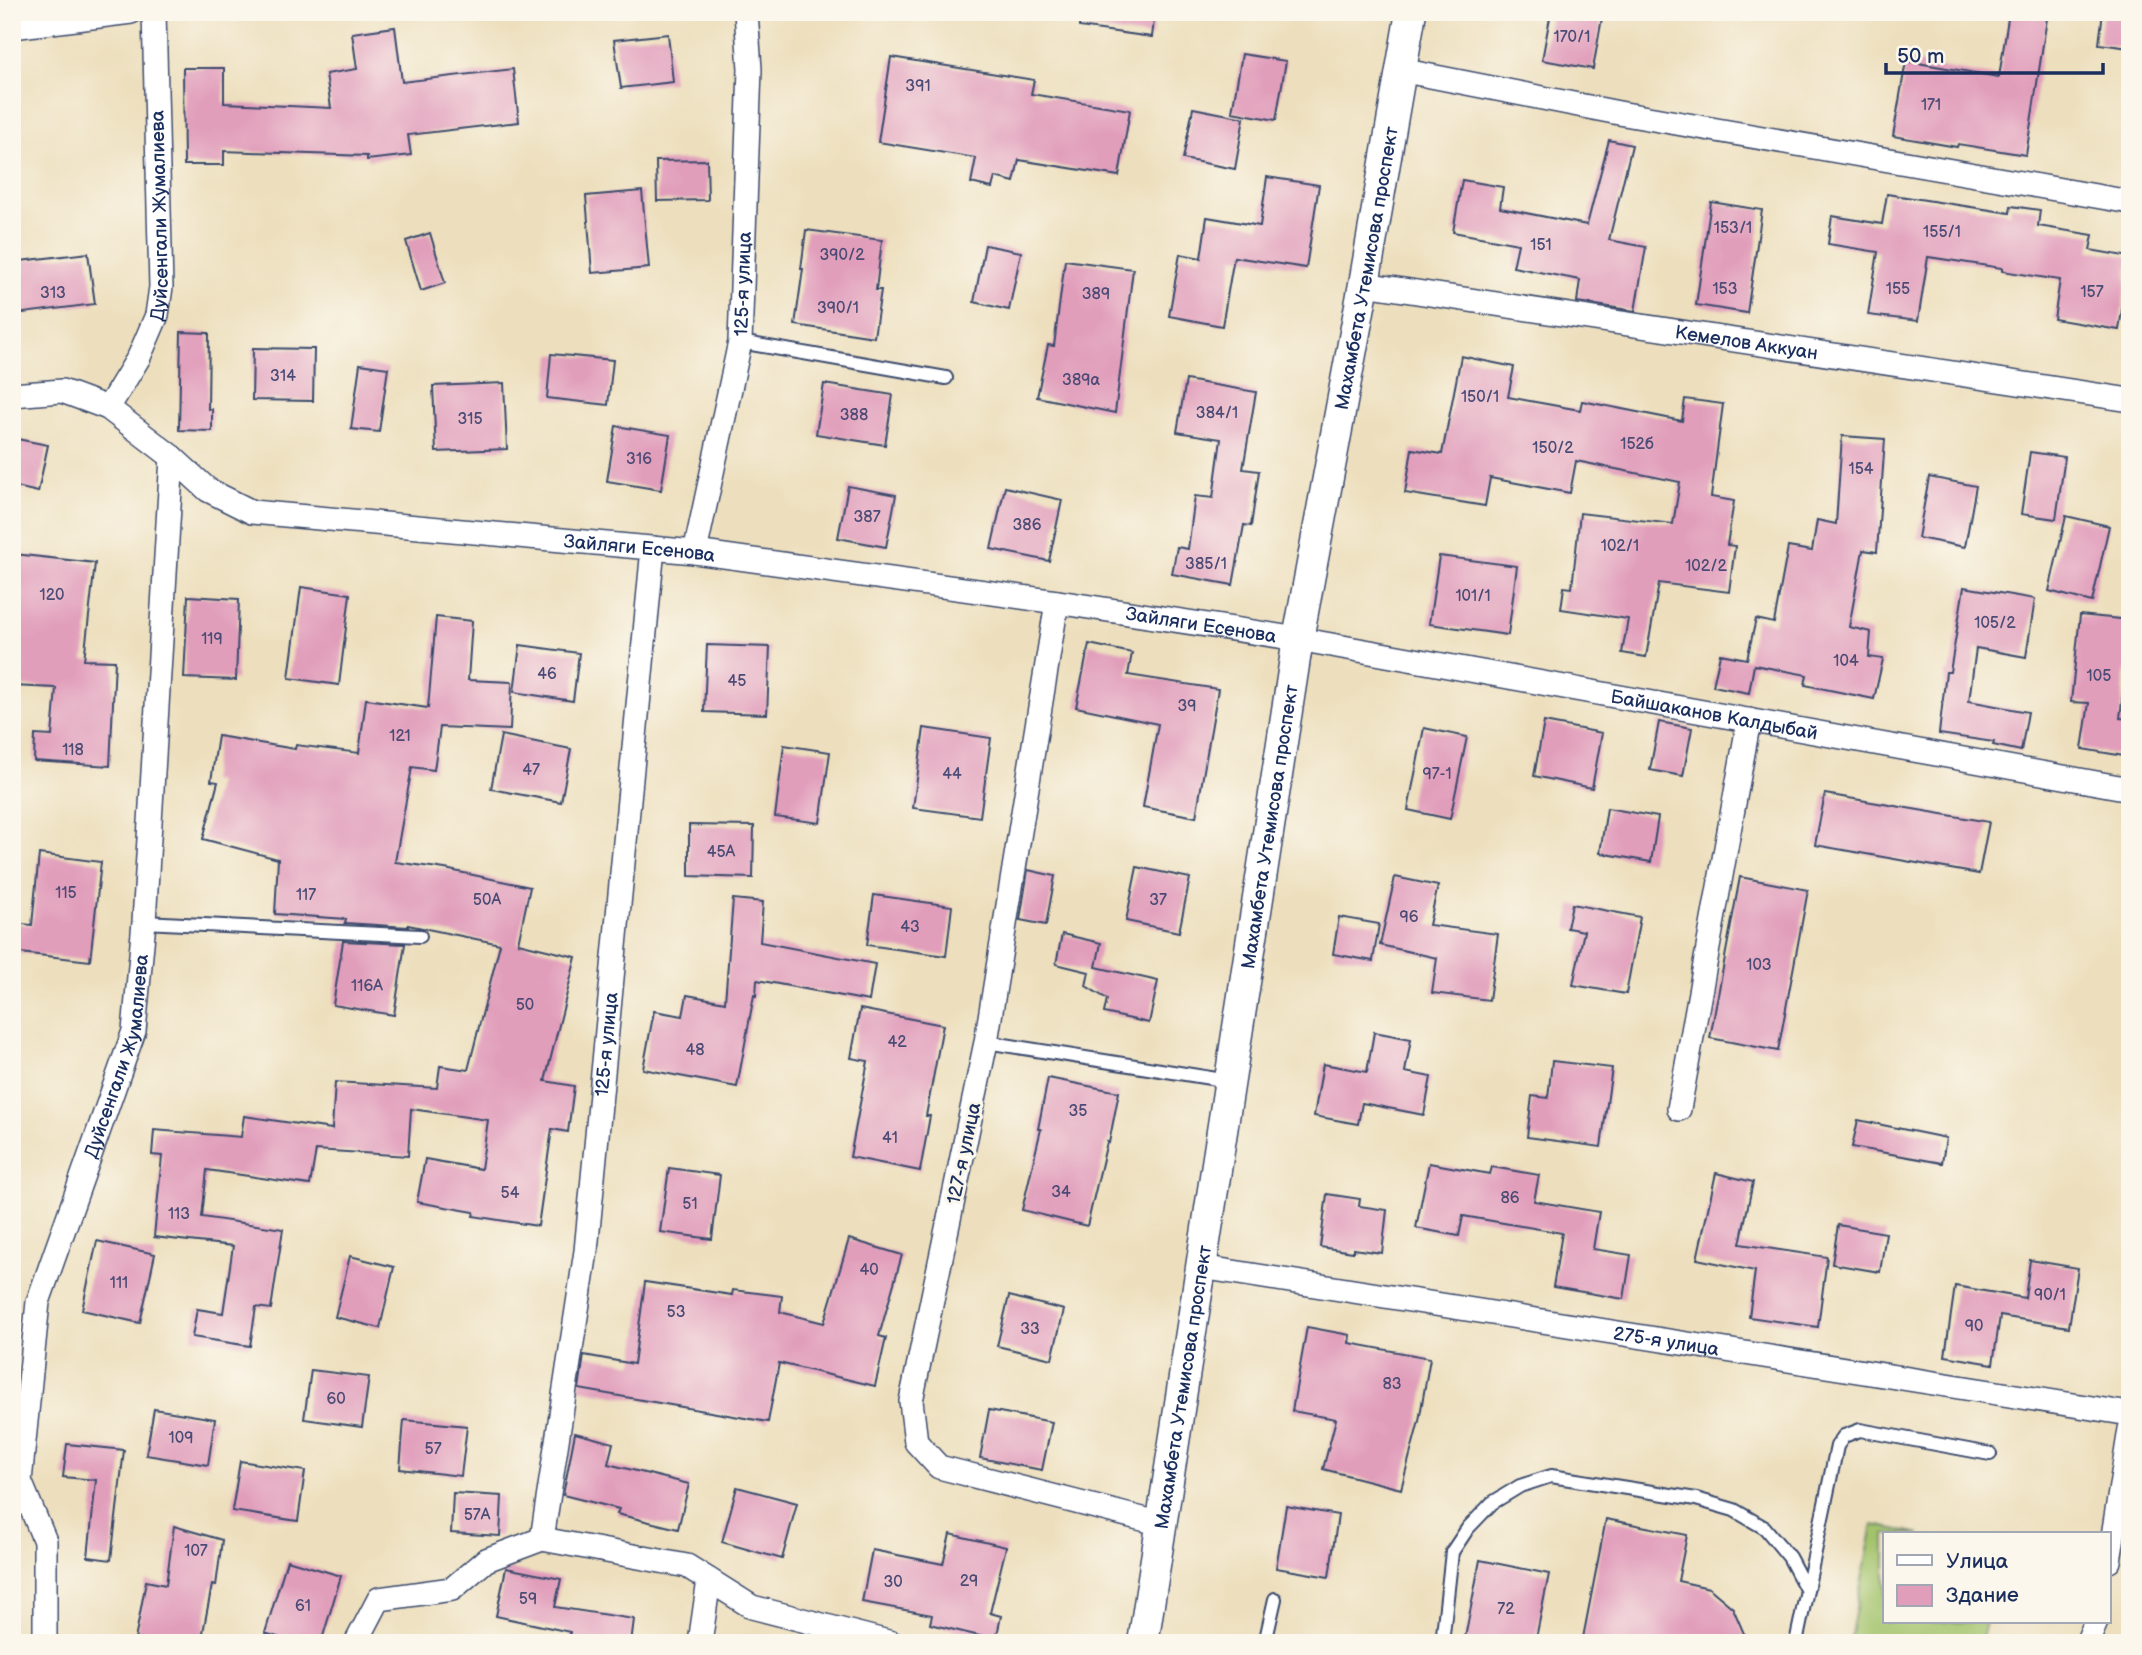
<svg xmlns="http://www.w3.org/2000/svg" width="2142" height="1655" viewBox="0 0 2142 1655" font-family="'Balsamiq Sans',sans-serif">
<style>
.green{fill:#a3c36b;stroke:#5f7964;stroke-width:2}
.building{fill:#e19ebb}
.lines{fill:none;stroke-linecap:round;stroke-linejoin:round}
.service-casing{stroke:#3a496c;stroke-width:16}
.minor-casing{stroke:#3a496c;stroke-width:26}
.tertiary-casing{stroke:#3a496c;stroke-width:33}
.service{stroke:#fff;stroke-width:12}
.minor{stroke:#fff;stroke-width:23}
.tertiary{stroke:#fff;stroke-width:30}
.labels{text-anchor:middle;stroke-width:6;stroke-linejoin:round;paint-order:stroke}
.number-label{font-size:16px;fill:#4c4b75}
.street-label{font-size:19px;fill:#1b2f5e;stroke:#fbf7ec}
</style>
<rect width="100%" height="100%" fill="#fbf7ec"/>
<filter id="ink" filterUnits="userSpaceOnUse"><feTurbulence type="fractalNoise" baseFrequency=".0143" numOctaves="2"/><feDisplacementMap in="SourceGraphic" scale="14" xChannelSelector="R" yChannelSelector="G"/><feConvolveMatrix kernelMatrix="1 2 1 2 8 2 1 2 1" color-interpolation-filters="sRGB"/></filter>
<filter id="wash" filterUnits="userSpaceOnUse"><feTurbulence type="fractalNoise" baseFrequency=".00686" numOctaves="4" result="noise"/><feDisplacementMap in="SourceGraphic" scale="28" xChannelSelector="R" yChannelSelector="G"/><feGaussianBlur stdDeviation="1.57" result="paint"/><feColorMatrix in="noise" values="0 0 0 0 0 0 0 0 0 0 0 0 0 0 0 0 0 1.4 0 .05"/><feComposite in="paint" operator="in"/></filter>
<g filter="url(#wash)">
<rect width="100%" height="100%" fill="#eddfbd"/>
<path class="green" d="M1873,1525L1921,1534H1885V1622H1986L1981,1643H1849Z"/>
<g id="blocks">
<path class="building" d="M1080,12H1155L1152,37L1079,27Z
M1551,12H1603L1593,69L1542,60Z
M2009,12H2048L2026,155L1958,144L1957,147L1893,136L1906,61L1999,77Z
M2103,12H2130V48L2099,44Z
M395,27L402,82L513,69L519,122L408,135L411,155L367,160V156L224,151V165H184L183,68H224V103L331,108L326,74L357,69L352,33Z
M668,34L673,82L621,88L614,40Z
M1242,54L1286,61L1276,120L1232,112Z
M891,57L1034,80L1031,94L1130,110L1119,176L1019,160L1014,182L995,177L992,188L971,183L976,158L878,142Z
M1193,108L1244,118L1235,169L1183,159Z
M1609,140L1632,145L1609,240L1646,247L1635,311L1577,302L1580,280L1513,267L1518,244L1453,232L1462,180L1503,187L1500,208L1587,225Z
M707,160L708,200L657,201L656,161Z
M1267,177L1319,185L1306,268L1234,257L1222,326L1169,316L1180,254L1201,258L1207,217L1260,226Z
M642,191L649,268L592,273L586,196Z
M1887,194L2010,213L2011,206L2040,210L2038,226L2093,235L2090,250L2130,257L2119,330L2054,319L2060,280L2002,271V268L1928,257L1918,321L1868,315L1878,252L1828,244L1832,216L1882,224Z
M1711,202L1762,210L1747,313L1696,305Z
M806,230L882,240L876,290H881L874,337L795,325L803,269H801Z
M430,233L445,283L421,291L406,241Z
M985,245L1021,252L1009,310L974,302Z
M88,253L95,304L16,314L12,262Z
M1065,260L1133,269L1115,413L1037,397L1048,345L1054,346Z
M181,332L209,333L208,409H212V431L179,430Z
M253,348L314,349L313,401L252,400Z
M551,354L613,360L608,405L547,398Z
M1461,356L1514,367L1508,397L1580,410L1582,401L1682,421L1685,399L1723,404L1711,497L1734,501L1727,545L1735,546L1729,592L1659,583L1646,657L1622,653L1628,619L1561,609L1564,587L1572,588L1580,513L1673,524L1680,482L1576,461L1570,493L1490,478L1485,506L1405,493L1412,449L1442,454Z
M360,364L388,368L379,432L351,429Z
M1186,380L1256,392L1243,469L1259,471L1251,526L1244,525L1233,585L1172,574L1177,547L1188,549L1195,496L1213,498L1221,439L1177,432Z
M504,383L507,449L436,452L433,386Z
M824,384L893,395L885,445L816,434Z
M616,426L670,435L661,490L607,481Z
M1842,436L1885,439L1877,552L1863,550L1849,627L1871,632L1869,657L1883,659L1874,699L1805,685L1807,675L1754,665L1749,693L1713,686L1720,654L1747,659L1756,619L1774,623L1788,547L1812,551L1817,520L1836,524Z
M12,438L48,445L38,492L12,486Z
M2030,452L2065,457L2056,519L2021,514Z
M1929,477L1976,486L1965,547L1918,538Z
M848,486L896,495L886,547L838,538Z
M1005,487L1062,500L1049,561L991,549Z
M2066,516L2109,526L2092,602L2049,591Z
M14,554L95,563L84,660L115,661L110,766L34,761L35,735L52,736L56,688L12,686Z
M1439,556L1517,566L1508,635L1429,624Z
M301,587L350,594L339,685L289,678Z
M1964,587L2035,599L2026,657L1976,648L1969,701L2028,712L2021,751L1993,745L1994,742L1939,734L1946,672H1950Z
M188,596L239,599L236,680L184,678Z
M2080,615L2130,620V669L2126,668L2120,718L2130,719V757L2082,749L2089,703L2071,702Z
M436,617L472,621L468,680L512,682L510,730L440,727L434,770L412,767L395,862L445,869L530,887L518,943L576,957L545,1081L574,1086L568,1132L552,1129L538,1226L473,1216L474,1212L417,1202L425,1159L481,1169L488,1120L411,1109L408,1156L316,1150L310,1185L207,1170L202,1217L283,1229L271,1309L256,1307L250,1346L192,1337L197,1309L223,1313L233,1246L154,1237L162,1156L152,1155L154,1130L241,1137L244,1116L332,1129L335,1082L437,1088L440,1066L468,1070L500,944L408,925V927L345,923L346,919L275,914L278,859L203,839L218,782L211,781L218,736L295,749L296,745L359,753L366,699L428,708Z
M1089,644L1132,653L1128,675L1218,689L1196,817L1143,807L1158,724L1076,707Z
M520,645L579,653L573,701L514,692Z
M707,645L770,647L767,714L704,712Z
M1544,722L1602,733L1592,788L1534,776Z
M1659,722L1692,728L1683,776L1650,770Z
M924,728L991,738L980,817L913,808Z
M1424,728L1467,737L1450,819L1408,810Z
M501,735L571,749L561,802L491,789Z
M784,745L830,752L820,823L775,817Z
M1825,794L1989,822L1979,874L1815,845Z
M1607,808L1658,817L1651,862L1600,853Z
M689,825L754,826L753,878L689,876Z
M39,854L101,862L90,961L12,952V923L32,925Z
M1137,867L1190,878L1179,932L1126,921Z
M1028,870L1055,876L1046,925L1020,920Z
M1395,877L1438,886L1429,925L1498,934L1489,1000L1432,993L1437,958L1380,945Z
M1740,877L1808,890L1778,1051L1710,1038Z
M874,895L952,906L946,956L867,945Z
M733,899L763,902L760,942L875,964L869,1001L757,980L756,996L754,995L737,1087L643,1069L654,1011L683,1016L687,995L725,1002Z
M1572,904L1640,917L1626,994L1573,985L1584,931L1567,928Z
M1339,917L1379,924L1373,961L1333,954Z
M1062,934L1101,943L1096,967L1158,981L1149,1023L1104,1013L1107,999L1086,986L1089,972L1056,964Z
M343,941L405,944L394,1015L333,1005Z
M860,1009L943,1025L926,1116H930L920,1171L850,1157L868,1061L851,1058Z
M1374,1032L1411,1039L1405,1072L1431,1077L1424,1115L1362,1103L1358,1124L1314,1116L1323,1064L1367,1072Z
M1552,1061L1612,1068L1601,1147L1527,1137L1532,1096L1548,1098Z
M1048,1078L1119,1092L1109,1143L1107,1142L1087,1226L1022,1210L1041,1129H1038Z
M1858,1120L1946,1138L1942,1163L1852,1147Z
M1429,1163L1490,1174L1492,1167L1539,1175L1534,1201L1599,1212L1593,1249L1631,1255L1624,1299L1553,1287L1562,1233L1463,1216L1459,1236L1416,1228Z
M669,1168L720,1175L712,1239L660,1232Z
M1716,1173L1753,1182L1740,1244L1827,1257L1818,1327L1749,1317L1755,1271L1697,1259Z
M1327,1194L1360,1199L1359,1206L1387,1210L1382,1253L1353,1249V1252L1320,1247Z
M1838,1225L1886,1233L1880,1272L1832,1264Z
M849,1239L902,1255L879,1336L886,1338L875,1386L779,1363L768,1422L579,1389L584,1355L634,1364L645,1282L732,1295L733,1290L782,1296L780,1312L824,1323Z
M97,1241L155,1254L140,1323L82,1310Z
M350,1256L394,1267L380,1328L335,1317Z
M2030,1260L2078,1268L2069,1327L2000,1316L1993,1364L1945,1356L1955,1286L2025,1298Z
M1009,1296L1064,1310L1052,1359L997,1346Z
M1307,1327L1350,1335L1349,1343L1430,1358L1419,1421L1401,1489L1323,1469L1336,1419L1292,1411Z
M311,1370L369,1377L362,1427L304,1419Z
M154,1409L215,1419L208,1465L146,1455Z
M989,1410L1052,1422L1042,1470L980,1458Z
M404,1420L467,1426L461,1476L400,1469Z
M575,1433L613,1443L608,1464L689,1484L678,1529L617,1514L619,1509L563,1495Z
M67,1444L124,1450L111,1560L88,1557L96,1480L63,1477Z
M240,1461L305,1471L298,1521L232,1511Z
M737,1487L797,1503L782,1559L722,1542Z
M453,1493L502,1496L500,1536L451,1533Z
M1286,1506L1338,1515L1329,1577L1276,1568Z
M1606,1519L1687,1535L1678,1581L1709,1588L1733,1608L1748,1643H1582Z
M174,1526L222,1540L216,1586L212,1585L201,1643H152L135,1640L146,1581L166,1585Z
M950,1534L1006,1547L990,1613L1001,1616L996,1640L930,1624L932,1615L862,1602L872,1550L943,1564Z
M287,1560L341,1576L321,1643H296L265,1633Z
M1480,1560L1549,1574L1535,1643H1464Z
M506,1568L561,1579L555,1607L634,1619L631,1643H569L570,1632L496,1616Z"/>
</g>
</g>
<g filter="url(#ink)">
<use href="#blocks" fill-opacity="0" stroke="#3a496c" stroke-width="2"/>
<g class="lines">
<g class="service-casing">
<path id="service" d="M740,342L946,378
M144,922L420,936
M986,1042L1229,1081
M1265,1643L1275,1599
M1442,1643L1452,1552L1468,1528L1492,1503L1520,1486L1551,1476L1696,1499L1734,1510L1765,1528L1789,1557L1807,1591
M1796,1643L1837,1446L1844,1436L1860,1430L1990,1454"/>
</g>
<g class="minor-casing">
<g id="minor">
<path d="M12,27L131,12"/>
<path d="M1400,70L1619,113L2130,202"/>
<path id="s1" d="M1364,284L2130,400"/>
<path id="s2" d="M12,395L62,391L108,408L172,457L208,490L252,512L695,552L1057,602L1298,639L2130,789"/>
<path id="s3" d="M108,408L139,357L157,315L161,287L154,12"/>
<path id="s4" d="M695,552L740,342L750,69L746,12"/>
<path d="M1057,602L986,1042L911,1401L916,1442L939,1467L1162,1524"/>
<path d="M1679,1109L1749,720"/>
<path id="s5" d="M1201,1267L2130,1414"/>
<path id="s6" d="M542,1539L586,1251L653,548"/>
<path d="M542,1539L687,1566L752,1607L892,1643"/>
<path d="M2109,1561L2130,1429"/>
<path id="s7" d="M45,1643V1541L20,1481L38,1302L134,1031L144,922L172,457"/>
<path d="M356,1643L379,1599L452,1589L486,1560L542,1539"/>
<path d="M700,1643L709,1580"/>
<path d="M2087,1643L2096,1622"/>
</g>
</g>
<g class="tertiary-casing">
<g id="tertiary">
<path id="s8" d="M1143,1643L1298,639L1364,284L1411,12"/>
</g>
</g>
<use href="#service" class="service"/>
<use href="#minor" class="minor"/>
<use href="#tertiary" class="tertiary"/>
</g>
</g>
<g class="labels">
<g class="number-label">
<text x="1572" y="42">170/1</text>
<text x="918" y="91">391</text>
<text x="1931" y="110">171</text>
<text x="1733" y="233">153/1</text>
<text x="1942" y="237">155/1</text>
<text x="1541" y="250">151</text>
<text x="842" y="260">390/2</text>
<text x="1725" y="294">153</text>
<text x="1898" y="294">155</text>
<text x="2092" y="297">157</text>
<text x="53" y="298">313</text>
<text x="1096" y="299">389</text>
<text x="838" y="313">390/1</text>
<text x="283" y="381">314</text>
<text x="1081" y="385">389а</text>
<text x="1480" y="402">150/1</text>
<text x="1217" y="418">384/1</text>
<text x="854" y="420">388</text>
<text x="470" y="424">315</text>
<text x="1637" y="449">152б</text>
<text x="1553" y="453">150/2</text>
<text x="639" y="464">316</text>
<text x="1861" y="474">154</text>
<text x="867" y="522">387</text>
<text x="1027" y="530">386</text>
<text x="1620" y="551">102/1</text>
<text x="1206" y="569">385/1</text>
<text x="1706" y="571">102/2</text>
<text x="52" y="600">120</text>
<text x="1473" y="601">101/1</text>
<text x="1995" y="628">105/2</text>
<text x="212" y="644">119</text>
<text x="1846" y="666">104</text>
<text x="547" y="679">46</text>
<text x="2099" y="681">105</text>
<text x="737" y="686">45</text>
<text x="1187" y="711">39</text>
<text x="400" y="741">121</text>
<text x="73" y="755">118</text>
<text x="531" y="775">47</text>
<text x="952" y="779">44</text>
<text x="1437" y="779">97-1</text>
<text x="721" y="857">45А</text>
<text x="66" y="898">115</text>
<text x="306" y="900">117</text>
<text x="487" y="905">50А</text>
<text x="1158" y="905">37</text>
<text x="1409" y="922">96</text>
<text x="910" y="932">43</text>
<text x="1759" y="970">103</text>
<text x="367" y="991">116А</text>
<text x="525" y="1010">50</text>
<text x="897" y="1047">42</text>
<text x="695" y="1055">48</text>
<text x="1078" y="1116">35</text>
<text x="890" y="1143">41</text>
<text x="1061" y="1197">34</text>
<text x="510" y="1198">54</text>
<text x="1510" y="1203">86</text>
<text x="690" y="1209">51</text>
<text x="179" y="1219">113</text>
<text x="869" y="1275">40</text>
<text x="119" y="1288">111</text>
<text x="2050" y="1300">90/1</text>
<text x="676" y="1317">53</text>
<text x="1974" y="1331">90</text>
<text x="1030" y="1334">33</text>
<text x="1392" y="1389">83</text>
<text x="336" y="1404">60</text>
<text x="181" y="1443">109</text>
<text x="433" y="1454">57</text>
<text x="477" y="1520">57А</text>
<text x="196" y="1556">107</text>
<text x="969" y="1586">29</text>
<text x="893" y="1587">30</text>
<text x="528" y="1604">59</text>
<text x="303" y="1611">61</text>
<text x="1506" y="1614">72</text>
</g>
<g class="street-label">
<text dy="7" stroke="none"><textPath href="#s3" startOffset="205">Дуйсенгали Жумалиева</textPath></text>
<text dy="7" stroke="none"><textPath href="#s8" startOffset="1393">Махамбета Утемисова проспект</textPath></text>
<text dy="7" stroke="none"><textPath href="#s4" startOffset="273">125-я улица</textPath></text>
<text dy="7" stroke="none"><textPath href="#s1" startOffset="387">Кемелов Аккуан</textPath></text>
<text dy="7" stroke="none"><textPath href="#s2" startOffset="667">Зайляги Есенова</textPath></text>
<text dy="7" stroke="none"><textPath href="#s2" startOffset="1234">Зайляги Есенова</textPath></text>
<text dy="7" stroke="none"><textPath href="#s2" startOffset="1755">Байшаканов Калдыбай</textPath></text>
<text dy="7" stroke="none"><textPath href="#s8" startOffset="826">Махамбета Утемисова проспект</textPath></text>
<text dy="7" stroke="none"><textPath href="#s6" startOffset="499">125-я улица</textPath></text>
<text dy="7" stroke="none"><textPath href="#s7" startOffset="606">Дуйсенгали Жумалиева</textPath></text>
<text transform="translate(963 1153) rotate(-78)" y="7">127-я улица</text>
<text dy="7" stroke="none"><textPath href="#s5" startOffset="471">275-я улица</textPath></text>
<text dy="7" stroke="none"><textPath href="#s8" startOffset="259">Махамбета Утемисова проспект</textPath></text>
</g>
</g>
<rect width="2142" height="1655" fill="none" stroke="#fbf7ec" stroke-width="42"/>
<rect x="1883" y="1532" width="228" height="91" fill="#fbf7ec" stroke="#a1a7b3" stroke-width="2"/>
<rect x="1897" y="1555" width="35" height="10" fill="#ffffff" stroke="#a1a7b3" stroke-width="2"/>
<text x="1946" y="1568" font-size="21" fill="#1b2f5e">Улица</text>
<rect x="1897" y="1585" width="35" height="21" fill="#e19ebb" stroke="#a1a7b3" stroke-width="2"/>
<text x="1946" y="1602" font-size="21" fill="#1b2f5e">Здание</text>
<path d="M1886 63v10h217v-10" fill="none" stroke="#1b2f5e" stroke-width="3.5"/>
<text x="1897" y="63" font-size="21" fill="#1b2f5e" stroke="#fbf7ec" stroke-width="5" paint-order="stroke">50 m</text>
</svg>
